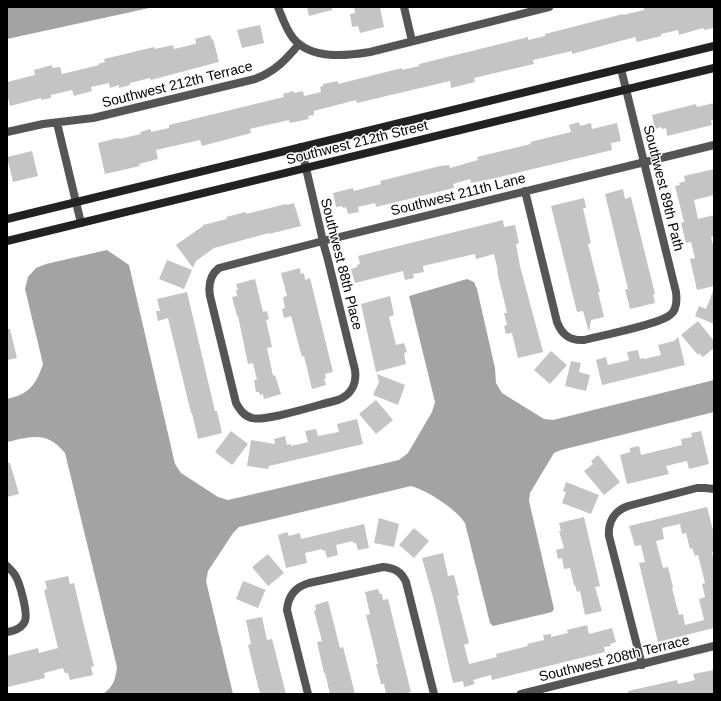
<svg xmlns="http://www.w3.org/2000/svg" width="721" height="701" viewBox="0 0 721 701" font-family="Helvetica,sans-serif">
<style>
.water{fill:#a3a3a3}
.building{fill:#c4c4c4;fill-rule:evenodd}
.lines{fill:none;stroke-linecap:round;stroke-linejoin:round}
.street{stroke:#555;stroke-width:8}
.secondary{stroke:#222;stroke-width:8}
.labels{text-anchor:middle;stroke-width:3;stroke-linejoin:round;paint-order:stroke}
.street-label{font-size:14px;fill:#000;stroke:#fff}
</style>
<rect width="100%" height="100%" fill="#fff"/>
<path class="water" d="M7,7H154L7,39Z
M107,250L129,265L175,464L181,473L218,497L228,500L399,460L408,453L432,412L435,402L409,296L467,279L474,282L477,289L495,368L496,383L502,393L544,419L553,420L714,380V412L561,450L554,453L530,493L529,501L554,609L552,612L493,626L490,623L465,523C455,508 428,491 411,486L239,527L233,533L208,571L206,581L233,694H103C114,686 115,680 117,667L65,453C48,431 31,436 7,442V399C29,394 36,385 43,364L25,289L28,277L36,268L46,264Z"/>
<path class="building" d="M307,7H332V10L309,16Z
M354,7H380L384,27L360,33L358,26L352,27L350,14L355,13Z
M649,7H714V28L704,30L703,28L679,35L678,30L661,34V36L637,42L635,37L572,54V51L533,60L534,64L474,78L475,82L451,88L450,81L357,103L356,100L314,111V115L308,116L309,119L290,123L289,120L250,129L251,133L202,146L200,140L156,150L158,159L139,164L140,166L105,174L98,143L118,138L119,139L141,134L140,132L151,129V132L169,128V125L284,97L283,94L293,91L294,93L303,91L304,96L321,92L320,87L323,86V84L338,81V84L402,68V70L419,66V64L528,37V40L545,36V34L623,14V15L644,10V8Z
M260,25L264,43L242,48L237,30Z
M210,35L212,40L213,39L219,62L151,80L150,78L130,83V85L119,88V85L110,88L109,83L91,87L92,91L74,96L72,90L51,95V98L41,100V98L10,106L7,93V82L35,75L34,70L52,65V68L60,67L62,74L99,65L98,64L105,62L104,59L154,47L155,49L173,45L174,49L195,44L196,43L195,39Z
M714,103V120H711L712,125L667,136L666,128L662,129L661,127L655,129L652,115L696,104L697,107Z
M579,122L580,126L591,123L592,129L617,123L621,141L611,143L612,150L496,178L471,183L470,179L453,184L454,188L376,207L375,203L358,207L359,212L348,214L346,207L343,208L342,206L336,207L333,193L353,188L354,191L381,184L380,181L440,166L449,165L450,168L478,160L477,157L531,144L530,142L571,132L569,125Z
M32,151L38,176L13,182L7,157Z
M714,169V195L694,200L698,219L714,215V236L711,237L714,249V286L697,290L690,259L695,258L691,242L686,243L681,223L684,222L675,186L680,185L679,183L685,181L684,176Z
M623,189L625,199L631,197L655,294H653L655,303L630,309L625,289H628L605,194Z
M584,198L586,208H583L591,243L588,244L600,292H598L604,317L591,320L589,332L583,311L577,312L551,206Z
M294,203L301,226L269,234V233L214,248L196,261L193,268L176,245L203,226V225L227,219L226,217L246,212V214L286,204L287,205Z
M503,220L504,227L515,225L519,243L516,244L520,266L543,352L518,358L512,333L506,334L504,326L507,325L504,313H507L497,271H498L494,254L476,259L475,254L423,266L424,272L413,274L414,278L405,280L403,271L355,283L351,269L357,267V265L360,264L358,256Z
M167,260L192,270L184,289L159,279Z
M300,268L301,274L304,273L305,280L310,278L333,372L325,374L326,379H324L326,385L312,389L304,356L302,357L291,316L284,318L282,309L285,308L283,297L287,296L281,273Z
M255,279L263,312L267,311L269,319L266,320L272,347L267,348L273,376L275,375L281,394L264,399L263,394L260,395L259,392H256L254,380H257L253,363L248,364L238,316H237L232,297L237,296L236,290H238L236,284Z
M713,291H714V324L695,316L699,306L706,309Z
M187,292L215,411H217L222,433L198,439L192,413H191L168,318L158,321L156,311H160L157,299Z
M390,296L394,315L389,317L396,345L404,343L407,352L404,353L406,364L376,372L361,304Z
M698,321L714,341V348L703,357L699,353L698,355L681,335Z
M7,329H10L17,358L7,360Z
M678,337L685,365L602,385L596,360L606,357L608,365L629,360L627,352L638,350L640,359L644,358V359L661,355L658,345L674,341Z
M551,351L567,365L550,384L534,370Z
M571,361L581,363L579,372L590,375L586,391L565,386Z
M377,374L405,385L398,405L373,395L379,382Z
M376,400L393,420L376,434L359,414Z
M357,419L363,444L269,466L268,469L247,466L251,440L275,444L274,439L285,436L287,445L291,444V446L308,442L305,431L316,429L318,436L339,432L337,424Z
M231,431L248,444L232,465L215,452Z
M701,431L709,464L689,469L687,461L666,466L669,474L627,484L620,455L630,452V448L639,446L641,455L682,445L681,439L692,437L691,433Z
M598,455L620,482L604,495L584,471L593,464L591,461Z
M7,463H10L19,494L7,497Z
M566,482L599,495L591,514L562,503L566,492L563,491Z
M707,507L714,534V552H712L714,561V628L658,642L639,563L645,562L641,545L635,546L629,526ZM680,524L682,534L686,533L690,549L692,548L695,556L698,555L705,583L702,584L705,597L699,599L704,620L685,625L683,614L679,615L672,588L673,587L668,567L663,568L656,541L664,539L662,528Z
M584,517L600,586L595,587L602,611L585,615L580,591L577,592L575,585H574L570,568L564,569L562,558L558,559L556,550L564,548L559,531H561L559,523Z
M379,518L399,524L394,547L374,543Z
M364,524L369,548L358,550L356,543H353V541L336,545L338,555L327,558L325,550L322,551V549L305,553L307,563L286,568L278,535L287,532L289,536L300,533L301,539Z
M414,528L429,541L414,558L399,545Z
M443,553L448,576L454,575L459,595L457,596L469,643L464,645L469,664L497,657L496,654L528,646L527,644L544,640L543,635L551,634V637L568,633L567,630L587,625L589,634L612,628L616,642L610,644L611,646L604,647L605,652L492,680L491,675L473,680L475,684L464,687L463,681L453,683L434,601L422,558Z
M268,554L284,573L268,586L252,567Z
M68,576L70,584L74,583L85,630L94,666L91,667L93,675L70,680L68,673H65L63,668L44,673L45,678L8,687L7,682V656L38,648L39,653L58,648L44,590L47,589L45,581Z
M243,581L266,590L265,591L258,608L236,599Z
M378,589L380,594H382L383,600L388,599L411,692L402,694H386L384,684H381L376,664H378L366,615L370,614L365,592Z
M328,601L340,648L343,647L355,694H330L325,673H324L317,642L322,641L314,611L316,610L315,605Z
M262,617L267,640L272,639L286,694H260L248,645L251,644L246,620Z
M714,670V694H628V691L677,680L678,684L695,680L693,674Z"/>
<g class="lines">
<path class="street" d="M278,7C282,17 286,29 293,38C311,60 346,56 370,52L549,7
M404,7L412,41
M57,123L81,223
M7,132L43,124L93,118L255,79C274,72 286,60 299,44
M301,147L320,228C322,237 324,247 327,256L355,370C357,384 351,395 338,400C320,404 266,422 252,418C244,416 240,410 236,403L210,296C208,284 210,275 219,268L323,241L714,145
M525,191L557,322C562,335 570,341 584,340C600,336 660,324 670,315C677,310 677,300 676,292L621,69
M7,566C10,569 13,572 15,575C20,583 28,613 25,621C22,628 14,631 7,632
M642,665L609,536C608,522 614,511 628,506L697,488H705L714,489
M308,694L287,610C288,596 295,587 309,583L383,567C394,568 401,571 406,582L434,694
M521,694L714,646"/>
<path class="secondary" d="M7,219L714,46
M7,241L714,68"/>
</g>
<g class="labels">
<g class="street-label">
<text transform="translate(177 84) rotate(-14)" y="5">Southwest 212th Terrace</text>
<text transform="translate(357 142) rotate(-14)" y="5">Southwest 212th Street</text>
<text transform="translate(664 188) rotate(76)" y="5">Southwest 89th Path</text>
<text transform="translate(458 194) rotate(-14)" y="5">Southwest 211th Lane</text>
<text transform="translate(342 264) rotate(76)" y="5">Southwest 88th Place</text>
<text transform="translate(614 658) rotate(-14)" y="5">Southwest 208th Terrace</text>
</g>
</g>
<rect width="721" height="701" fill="none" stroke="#000000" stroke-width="16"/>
</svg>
